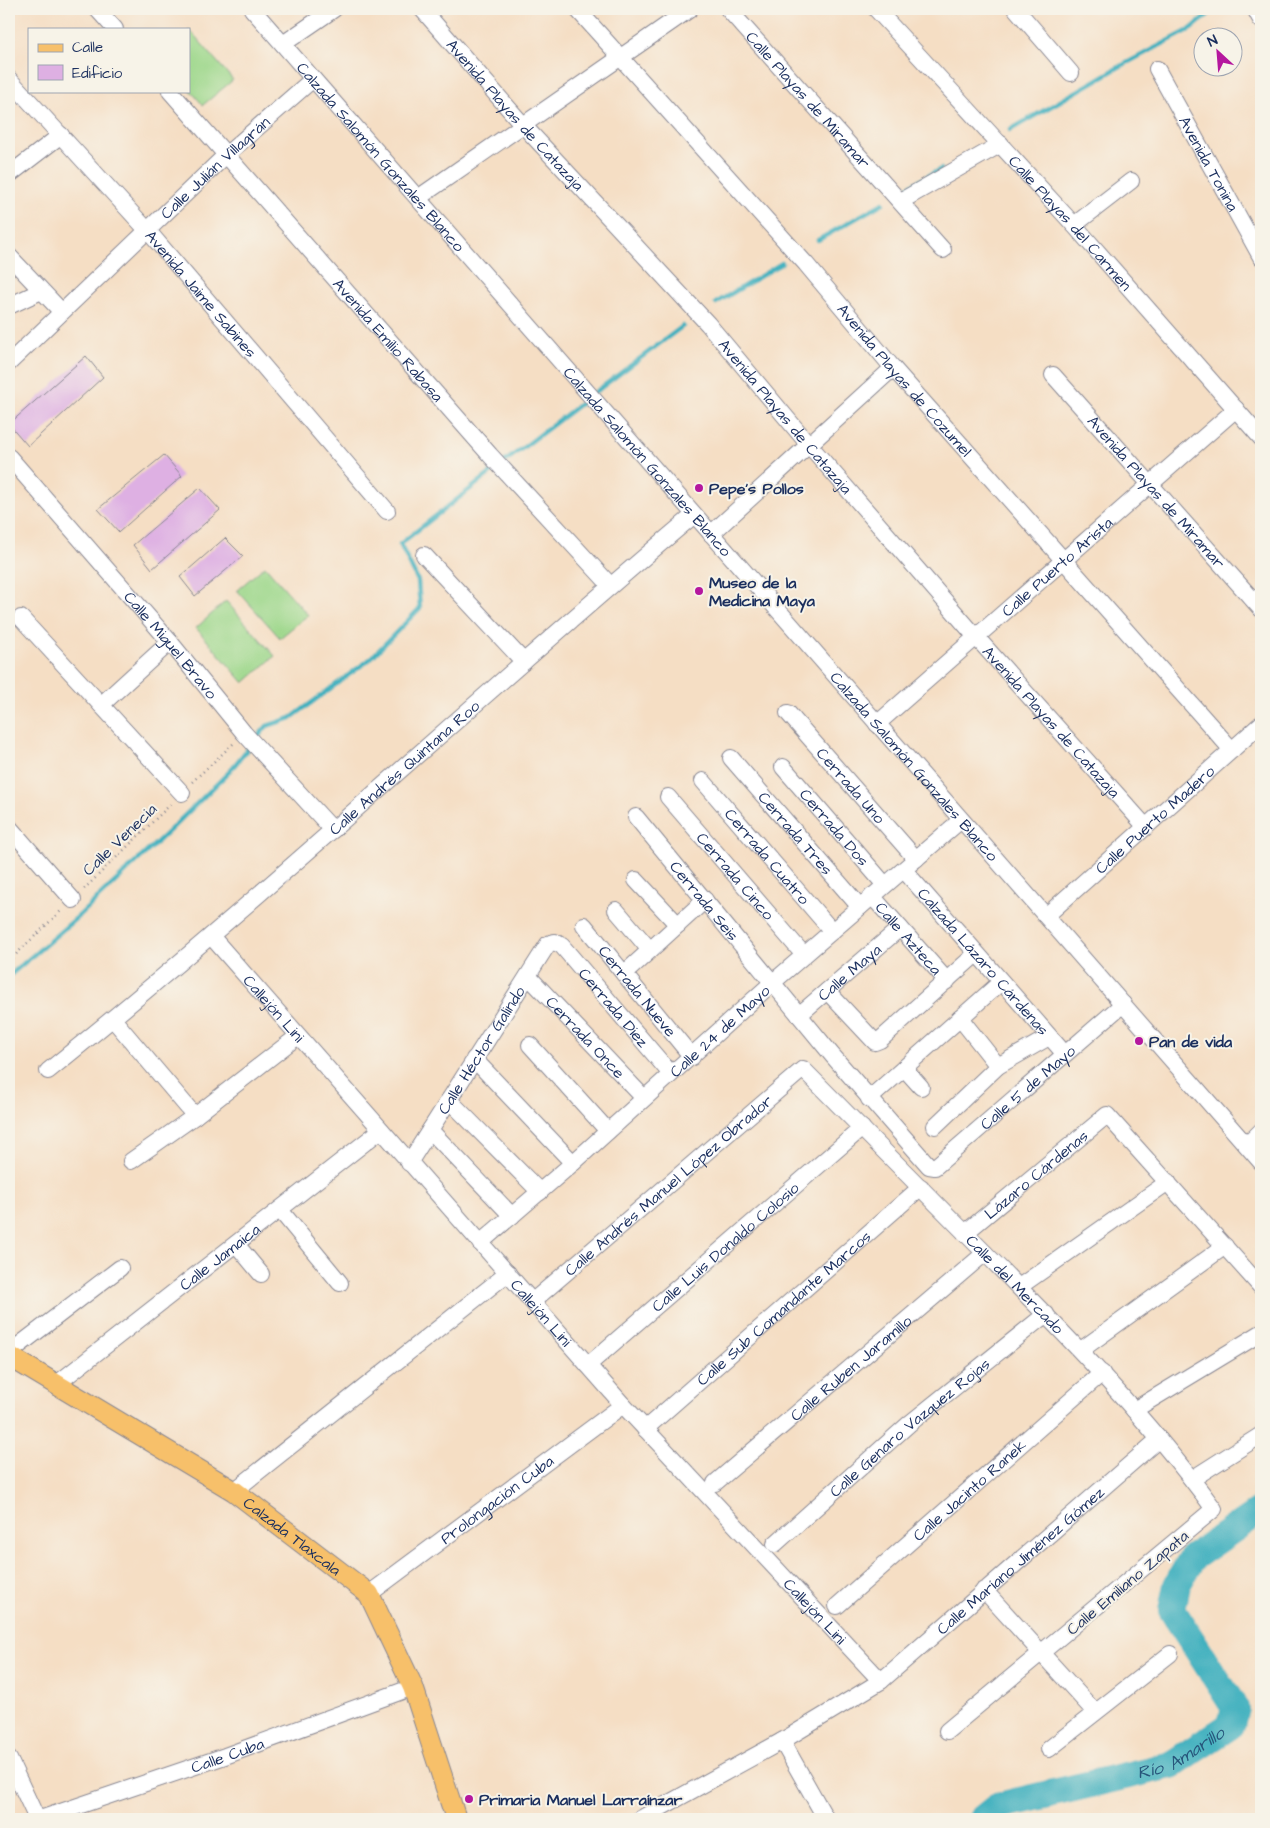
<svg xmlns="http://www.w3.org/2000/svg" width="1270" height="1828" viewBox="0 0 1270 1828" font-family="'Architects Daughter',sans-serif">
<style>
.pitch{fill:#9cd78a;stroke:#5c8374}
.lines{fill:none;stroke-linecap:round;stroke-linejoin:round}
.stream{stroke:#43b1bf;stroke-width:4.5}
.river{stroke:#43b1bf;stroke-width:28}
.building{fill:#deb0e3}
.minor-casing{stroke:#888691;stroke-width:18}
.major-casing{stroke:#888691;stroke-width:22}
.path{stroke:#888691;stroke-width:2.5;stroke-dasharray:1 4;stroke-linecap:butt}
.minor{stroke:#fff;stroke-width:16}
.major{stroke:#f7c06b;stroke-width:20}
.poi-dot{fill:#b5179e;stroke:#f7f3e8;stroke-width:2}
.labels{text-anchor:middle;stroke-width:4;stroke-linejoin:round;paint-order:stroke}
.street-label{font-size:16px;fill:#1b2f5e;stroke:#f7f3e8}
.poi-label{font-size:16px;font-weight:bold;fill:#1b2f5e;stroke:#f7f3e8;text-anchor:start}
.water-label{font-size:18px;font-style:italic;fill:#27567b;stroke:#f7f3e8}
</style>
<rect width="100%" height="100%" fill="#f7f3e8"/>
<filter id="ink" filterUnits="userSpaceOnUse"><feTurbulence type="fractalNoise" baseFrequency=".02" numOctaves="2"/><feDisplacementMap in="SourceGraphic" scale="10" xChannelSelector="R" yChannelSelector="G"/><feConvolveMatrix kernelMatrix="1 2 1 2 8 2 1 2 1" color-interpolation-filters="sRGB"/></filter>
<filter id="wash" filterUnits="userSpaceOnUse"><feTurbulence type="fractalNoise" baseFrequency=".0096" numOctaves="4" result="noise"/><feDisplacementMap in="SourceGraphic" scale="20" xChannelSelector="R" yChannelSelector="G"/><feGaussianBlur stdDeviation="1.12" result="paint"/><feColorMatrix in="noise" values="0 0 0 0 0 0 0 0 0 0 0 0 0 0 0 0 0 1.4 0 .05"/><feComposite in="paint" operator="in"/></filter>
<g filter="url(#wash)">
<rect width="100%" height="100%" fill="#f5dec4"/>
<path class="pitch" d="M189,29L233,80L203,105L189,89Z
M265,566L308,615L280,638L237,590Z
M226,601L275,656L244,683L196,628Z"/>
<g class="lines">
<path class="stream" d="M1010,130L1119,67L1191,29L1215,9
M908,187L941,169
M818,240L883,203
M716,303L782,263
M594,393L683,326
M503,463L588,398
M255,740L267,726L291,718L370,659L420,608L418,581L400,544L497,468
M9,976L81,914L171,829L229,772L250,746"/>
<path class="river" id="s1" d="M982,1819L998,1806L1171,1765L1231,1725L1235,1708L1172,1610L1177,1585L1192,1558L1261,1510"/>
</g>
<g id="blocks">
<path class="building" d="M86,356L103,377L28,446L9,424Z
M164,455L182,476L119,532L98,509Z
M200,488L220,510L152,569L133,545Z
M225,538L243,556L195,596L180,577Z"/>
</g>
</g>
<g filter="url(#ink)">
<use href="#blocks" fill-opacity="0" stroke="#888691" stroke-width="1"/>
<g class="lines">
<g class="minor-casing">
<g id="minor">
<path d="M97,9L115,29"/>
<path id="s2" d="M252,9L1261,1162"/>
<path id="s3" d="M422,9L523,125L708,324L810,446L977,638L1146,827"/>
<path id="s4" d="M577,9L806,264L893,368L1232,750"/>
<path id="s5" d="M728,9L943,250"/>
<path id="s6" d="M876,9L1074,225L1261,438"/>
<path d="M1016,9L1071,73"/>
<path d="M1255,9L1261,20"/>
<path d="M283,44L334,9"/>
<path id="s7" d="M1157,69L1261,257"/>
<path id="s8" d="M9,79L148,231L387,511"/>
<path id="s9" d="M170,91L490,455L610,585"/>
<path d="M9,175L61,135"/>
<path d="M418,198L690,9"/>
<path d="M901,201L1001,144"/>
<path d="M1074,225L1131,181"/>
<path d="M9,256L61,311"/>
<path d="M9,306L41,291"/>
<path id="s10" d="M9,363L226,155L313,79"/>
<path id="s11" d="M1053,375L1261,609"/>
<path id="s12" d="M9,457L170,642L244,733L333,830"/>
<path d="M711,534L893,368"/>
<path d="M424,555L524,662"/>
<path d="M21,618L182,793"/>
<path d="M101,705L170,642"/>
<path id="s13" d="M788,713L916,859"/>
<path id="s14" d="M877,724L1236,409"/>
<path id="s15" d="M731,758L860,907"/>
<path id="s16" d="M783,767L885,885"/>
<path id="s17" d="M703,781L832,931"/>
<path id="s18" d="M668,797L804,955"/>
<path id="s19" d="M636,817L832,1055L929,1166L935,1167L1123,1004"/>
<path d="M9,827L73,900"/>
<path id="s20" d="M904,870L1064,1053"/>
<path d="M636,880L678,925"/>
<path id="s21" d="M872,896L947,981"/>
<path d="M616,910L650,950"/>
<path id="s22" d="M1047,915L1261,724"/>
<path id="s23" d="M584,925L692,1057"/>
<path id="s24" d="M211,936L623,1405L881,1681"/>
<path d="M624,974L705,900"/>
<path id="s25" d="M528,976L644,1098"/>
<path d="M827,991L875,1042L880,1040L976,954"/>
<path id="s26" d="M799,1015L900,928"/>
<path d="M960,1018L998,1066"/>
<path d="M113,1019L195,1116"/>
<path d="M530,1045L608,1131"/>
<path d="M474,1059L573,1163"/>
<path d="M904,1068L921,1087"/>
<path id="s27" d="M48,1071C270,893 476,698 694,515"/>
<path d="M869,1099L1001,982"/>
<path d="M449,1100L540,1192"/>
<path d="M935,1126L998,1066L1049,1037"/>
<path d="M430,1130L512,1216"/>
<path d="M1247,1145L1261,1131"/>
<path d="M131,1161L195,1116L298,1036"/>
<path id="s28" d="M409,1163L548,944L555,942L562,946L671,1074"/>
<path d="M280,1210L340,1283"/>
<path id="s29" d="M965,1233L1107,1115L1261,1287"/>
<path id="s30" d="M480,1243L573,1163L772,983L961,820"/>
<path d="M236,1244L261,1274"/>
<path d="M1019,1287L1168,1182"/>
<path id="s31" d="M533,1301L803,1069C863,1130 924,1191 984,1252C1065,1334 1146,1416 1214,1509L947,1731"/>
<path d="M1081,1350L1225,1246"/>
<path d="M9,1353L120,1268"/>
<path id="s32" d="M588,1365L862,1128"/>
<path id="s33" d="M58,1383L381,1130"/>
<path d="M1134,1410L1261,1333"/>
<path id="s34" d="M645,1429L921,1187"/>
<path d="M1192,1479L1261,1435"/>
<path id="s35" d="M715,1483L985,1253"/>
<path d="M234,1491L508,1273"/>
<path id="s36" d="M775,1544L909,1424L1046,1314"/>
<path d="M984,1590L1095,1712"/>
<path id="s37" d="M369,1594L623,1405"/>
<path id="s38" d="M837,1606L1102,1373"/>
<path d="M782,1741L826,1819"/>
<path d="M1049,1749L1170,1654"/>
<path d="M9,1759L37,1819"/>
<path id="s39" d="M40,1819L225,1756L413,1687"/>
<path id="s40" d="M640,1819L782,1741L881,1681L1159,1439"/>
</g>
</g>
<g class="major-casing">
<g id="major">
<path id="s41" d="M9,1356L234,1491L369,1594L413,1687L456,1819"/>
</g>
</g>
<path class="path" d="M192,782L234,743
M84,889L171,804
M9,961L62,910"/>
<use href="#minor" class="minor"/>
<use href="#major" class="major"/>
</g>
</g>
<g class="poi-dot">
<circle cx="699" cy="488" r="5"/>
<circle cx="699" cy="591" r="5"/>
<circle cx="1139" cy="1041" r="5"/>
<circle cx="469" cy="1799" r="5"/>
</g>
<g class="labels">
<g class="street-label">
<text dy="6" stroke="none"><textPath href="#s5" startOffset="121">Calle Playas de Miramar</textPath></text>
<text dy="6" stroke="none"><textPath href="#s3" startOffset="141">Avenida Playas de Catazaja</textPath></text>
<text dy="6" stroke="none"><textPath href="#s2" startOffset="196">Calzada Salomón Gonzales Blanco</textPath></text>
<text dy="6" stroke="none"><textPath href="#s7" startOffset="108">Avenida Tonina</textPath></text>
<text dy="6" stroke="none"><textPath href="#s10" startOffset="284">Calle Julián Villagrán</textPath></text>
<text dy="6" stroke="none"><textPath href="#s6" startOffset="289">Calle Playas del Carmen</textPath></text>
<text dy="6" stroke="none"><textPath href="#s8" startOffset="288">Avenida Jaime Sabines</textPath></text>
<text dy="6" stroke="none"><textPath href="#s9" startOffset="331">Avenida Emilio Rabasa</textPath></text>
<text dy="6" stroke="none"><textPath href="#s4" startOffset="495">Avenida Playas de Cozumel</textPath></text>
<text dy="6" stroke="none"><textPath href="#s3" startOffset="546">Avenida Playas de Catazaja</textPath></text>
<text dy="6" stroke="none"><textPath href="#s2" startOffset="601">Calzada Salomón Gonzales Blanco</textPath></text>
<text dy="6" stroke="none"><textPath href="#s11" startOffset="156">Avenida Playas de Miramar</textPath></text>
<text dy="6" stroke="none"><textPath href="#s14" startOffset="239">Calle Puerto Arista</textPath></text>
<text dy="6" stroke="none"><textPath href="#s12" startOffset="248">Calle Miguel Bravo</textPath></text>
<text dy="6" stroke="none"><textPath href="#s3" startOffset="951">Avenida Playas de Catazaja</textPath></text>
<text dy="6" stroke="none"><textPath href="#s2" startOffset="1006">Calzada Salomón Gonzales Blanco</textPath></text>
<text dy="6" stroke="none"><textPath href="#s27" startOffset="468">Calle Andrés Quintana Roo</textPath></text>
<text dy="6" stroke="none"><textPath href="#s13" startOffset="96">Cerrada Uno</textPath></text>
<text dy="6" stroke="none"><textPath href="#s22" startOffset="144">Calle Puerto Madero</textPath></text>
<text dy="6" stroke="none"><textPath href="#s16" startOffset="79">Cerrada Dos</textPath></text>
<text dy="6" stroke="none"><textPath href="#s15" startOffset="99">Cerrada Tres</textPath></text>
<text transform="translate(119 839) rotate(-44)" y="6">Calle Venecia</text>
<text dy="6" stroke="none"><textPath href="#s17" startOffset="99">Cerrada Cuatro</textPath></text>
<text dy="6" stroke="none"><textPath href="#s18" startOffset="104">Cerrada Cinco</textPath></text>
<text dy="6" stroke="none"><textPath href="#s19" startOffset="108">Cerrada Seis</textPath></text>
<text dy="6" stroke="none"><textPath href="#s21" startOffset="56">Calle Azteca</textPath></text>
<text dy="6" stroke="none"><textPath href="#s20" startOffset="121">Calzada Lázaro Cárdenas</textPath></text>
<text dy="6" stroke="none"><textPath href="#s26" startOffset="66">Calle Maya</textPath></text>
<text dy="6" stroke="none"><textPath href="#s23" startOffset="85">Cerrada Nueve</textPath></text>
<text dy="6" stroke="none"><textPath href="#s28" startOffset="355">Cerrada Diez</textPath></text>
<text dy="6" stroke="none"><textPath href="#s24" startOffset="96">Callejón Lini</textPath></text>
<text dy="6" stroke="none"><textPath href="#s30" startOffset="320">Calle 24 de Mayo</textPath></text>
<text dy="6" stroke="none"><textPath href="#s25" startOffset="84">Cerrada Once</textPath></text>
<text dy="6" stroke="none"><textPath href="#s28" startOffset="134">Calle Héctor Galindo</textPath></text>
<text dy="6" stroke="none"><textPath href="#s19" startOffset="584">Calle 5 de Mayo</textPath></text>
<text dy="6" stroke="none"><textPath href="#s29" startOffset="92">Lázaro Cárdenas</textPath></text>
<text dy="6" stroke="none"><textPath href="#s31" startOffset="178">Calle Andrés Manuel López Obrador</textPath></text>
<text dy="6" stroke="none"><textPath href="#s32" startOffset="181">Calle Luis Donaldo Colosio</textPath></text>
<text dy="6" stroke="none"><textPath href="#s33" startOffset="205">Calle Jamaica</textPath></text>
<text dy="6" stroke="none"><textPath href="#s31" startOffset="658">Calle del Mercado</textPath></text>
<text dy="6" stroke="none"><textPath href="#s34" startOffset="184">Calle Sub Comandante Marcos</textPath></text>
<text dy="6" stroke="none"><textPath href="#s24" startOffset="501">Callejón Lini</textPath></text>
<text dy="6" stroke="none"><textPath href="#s35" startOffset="178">Calle Ruben Jaramillo</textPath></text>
<text dy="6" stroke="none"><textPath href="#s36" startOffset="178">Calle Genaro Vazquez Rojas</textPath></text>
<text dy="6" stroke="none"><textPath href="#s38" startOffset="176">Calle Jacinto Ranek</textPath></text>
<text dy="6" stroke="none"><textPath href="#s37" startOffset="159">Prolongación Cuba</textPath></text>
<text dy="6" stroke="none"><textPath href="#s41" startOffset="336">Calzada Tlaxcala</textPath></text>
<text dy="6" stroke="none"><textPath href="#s40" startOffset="462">Calle Maríano Jiménez Gómez</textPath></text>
<text transform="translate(1127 1582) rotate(-40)" y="6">Calle Emiliano Zapata</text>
<text dy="6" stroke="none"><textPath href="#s24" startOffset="906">Callejón Lini</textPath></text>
<text dy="6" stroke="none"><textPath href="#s39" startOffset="198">Calle Cuba</textPath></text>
</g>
<g class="poi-label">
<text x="709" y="494">Pepe’s Pollos</text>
<text x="709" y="588">Museo de la<tspan x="709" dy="18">Medicina Maya</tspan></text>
<text x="1149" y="1047">Pan de vida</text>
<text x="479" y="1805">Primaria Manuel Larraínzar</text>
</g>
<g class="water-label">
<text dy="6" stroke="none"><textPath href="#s1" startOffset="212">Río Amarillo</textPath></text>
</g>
</g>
<rect width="1270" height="1828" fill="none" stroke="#f7f3e8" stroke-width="30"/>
<rect x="28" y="28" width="162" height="65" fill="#f7f3e8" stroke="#9fa5b1"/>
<rect x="38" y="44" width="25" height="8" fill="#f7c06b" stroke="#9fa5b1"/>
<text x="72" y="52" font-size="15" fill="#1b2f5e">Calle</text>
<rect x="38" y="65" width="25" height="15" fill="#deb0e3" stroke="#9fa5b1"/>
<text x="72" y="78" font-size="15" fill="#1b2f5e">Edificio</text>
<g transform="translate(1218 52) rotate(334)"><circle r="24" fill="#f7f3e8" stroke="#9fa5b1"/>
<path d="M0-4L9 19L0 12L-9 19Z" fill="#b5179e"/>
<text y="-8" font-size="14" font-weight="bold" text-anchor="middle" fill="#1b2f5e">N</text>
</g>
</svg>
